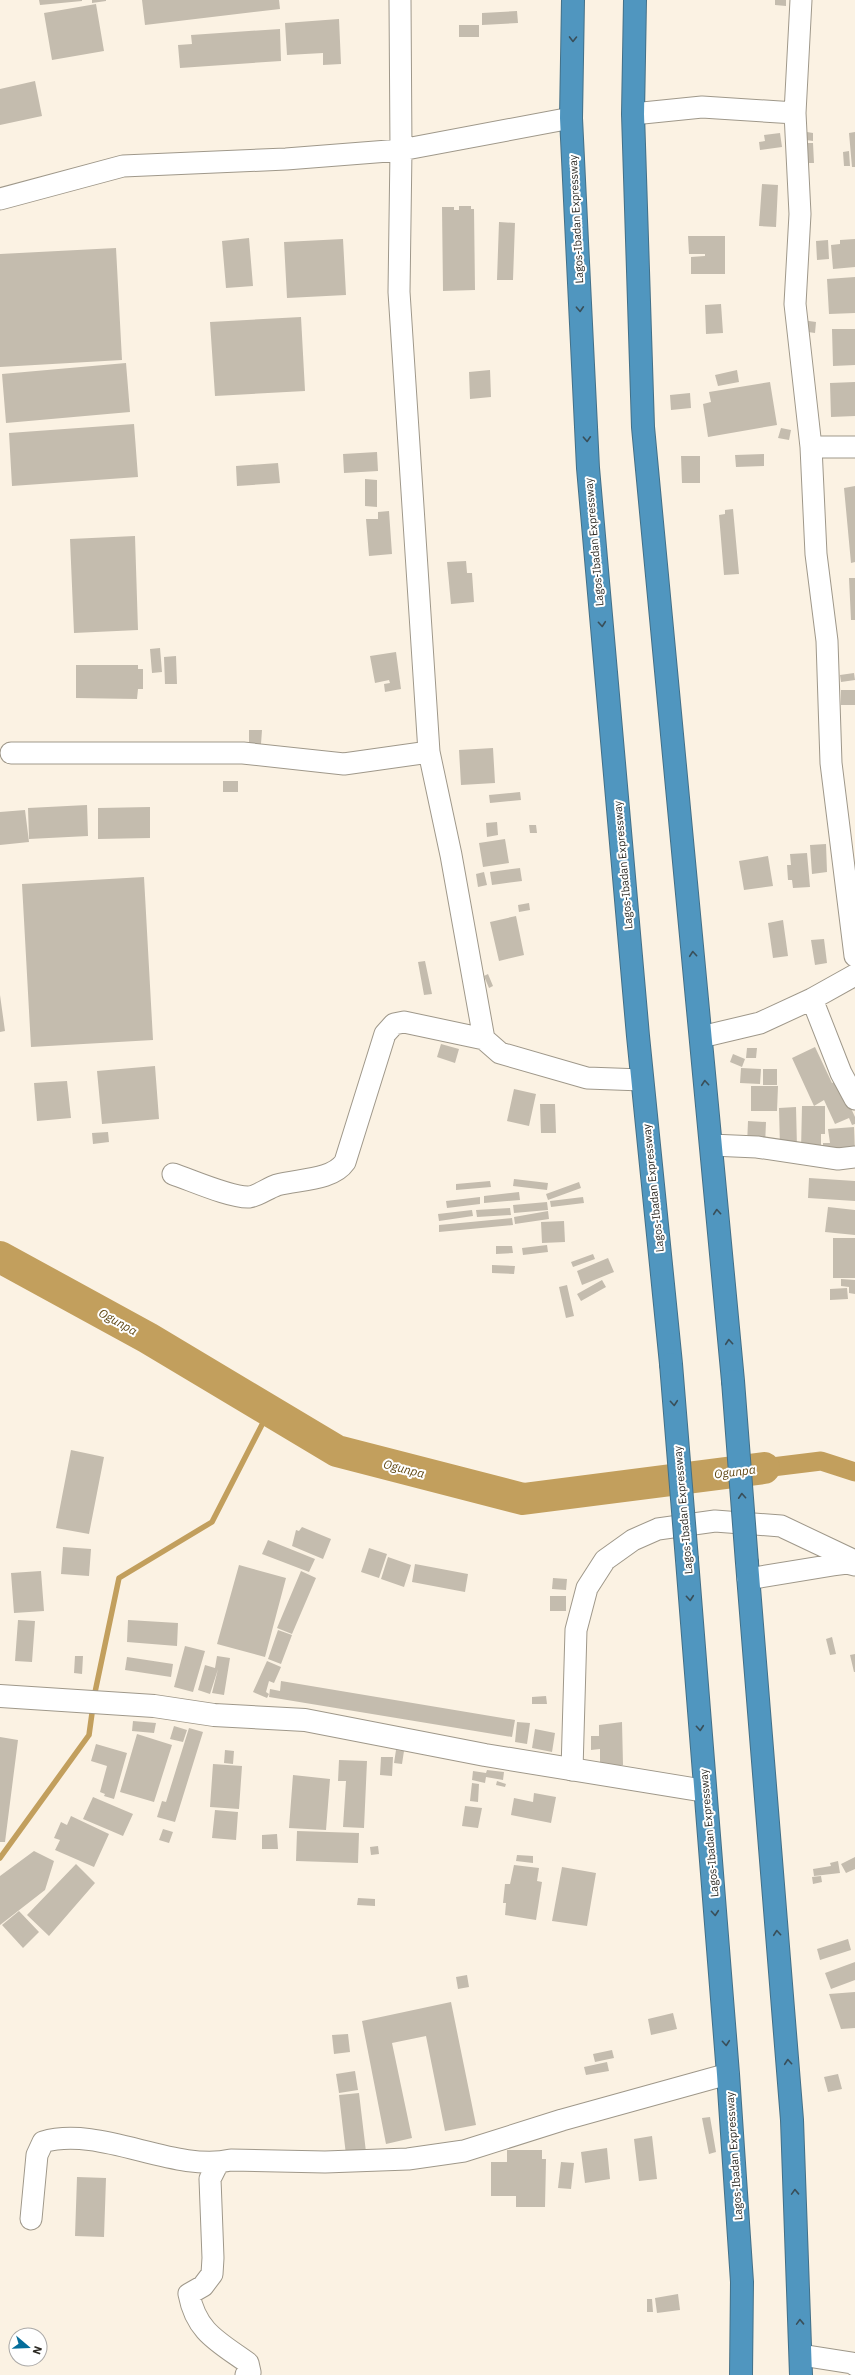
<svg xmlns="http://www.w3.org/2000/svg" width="855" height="2375" viewBox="0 0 855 2375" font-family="'IBM Plex Sans',sans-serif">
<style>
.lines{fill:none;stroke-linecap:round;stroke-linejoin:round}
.stream{stroke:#c29f5d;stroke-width:5.5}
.canal{stroke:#c29f5d;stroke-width:19}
.river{stroke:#c29f5d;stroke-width:32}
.building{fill:#c4bcae}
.minor-casing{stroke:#9f988a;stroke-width:23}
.tertiary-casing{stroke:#9f988a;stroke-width:24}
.motorway-casing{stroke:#437088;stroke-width:24}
.minor{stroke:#fff;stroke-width:21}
.tertiary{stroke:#fff;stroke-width:22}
.motorway{stroke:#5096bf;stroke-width:22}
.motorway-bridge-casing{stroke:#437088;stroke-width:24;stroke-linecap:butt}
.motorway-bridge{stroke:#5096bf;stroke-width:22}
.oneway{stroke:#394f5a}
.labels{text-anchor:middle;stroke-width:4;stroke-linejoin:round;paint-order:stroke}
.street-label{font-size:11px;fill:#2c2923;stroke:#fff}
.water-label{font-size:12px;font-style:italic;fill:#604814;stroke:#fff}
</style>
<rect width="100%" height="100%" fill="#fbf2e3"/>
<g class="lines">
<path class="stream" d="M94,1697L119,1578L212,1522L269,1411
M0,1858L89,1735L93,1706"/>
<path class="canal" d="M764,1468L821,1461L855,1472"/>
<path class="river" d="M0,1257L148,1338L337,1451L523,1499L764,1468"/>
</g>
<path class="building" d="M39,0H82V1L40,5Z
M92,0H106V1L92,3Z
M142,0H279L280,9L145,25Z
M775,0H786V6L775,5Z
M96,4L104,51L52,60L44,13Z
M517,11L518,23L482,25V13Z
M339,19L341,64L323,65V53L287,55L285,23Z
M459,25H479V37H459Z
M280,29L281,61L180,68L178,45L192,44L191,35Z
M35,81L42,116L0,125V89Z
M807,132L813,133V141L806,140Z
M855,132V167H852L849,133Z
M780,133L782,147L760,150L759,142L765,141L764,135Z
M804,143H813L814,163H805Z
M849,151L850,166H844L843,152Z
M762,184L778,185L776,227L759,226Z
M459,206H471V209H474L475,290L443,291L442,207H454V210H459Z
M499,222L515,223L513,280H497Z
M688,236H725V274H691V257L705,256V254H689Z
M249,238L253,286L226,288L222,241Z
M343,239L346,295L287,298L284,242Z
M855,239V267L833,269L831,245L840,244V240Z
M828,240L829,259L817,260L816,241Z
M116,248L122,360L0,367V254Z
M855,277V313L829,314L827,279Z
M721,304L723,333L706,334L705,305Z
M301,317L305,391L215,396L210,322Z
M802,320L816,322L815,333L801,331Z
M832,329H855V365L833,366Z
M126,363L130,412L6,423L2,374Z
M490,370L491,397L470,399L469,372Z
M737,370L739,382L718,386L715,375Z
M770,382L777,425L708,437L703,404L711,402L709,392Z
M855,382V416L831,417L830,383Z
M690,393L691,408L671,410L670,395Z
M134,424L138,477L12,486L9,433Z
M781,428L791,430L789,440L778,438Z
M377,452L378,471L344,473L343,454Z
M764,454V466L736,467L735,455Z
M681,456H700V483H682Z
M278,463L280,483L237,486L236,466Z
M365,479L377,480V507L365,506Z
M855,486V562L851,563L844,488Z
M733,509L739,574L724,575L719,515L725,514V510Z
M389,511L392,554L369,556L366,519H378V512Z
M135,536L138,630L74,633L70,539Z
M466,561L467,573H472L474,602L451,604L447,562Z
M849,578H855V620H851Z
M160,648L162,672L152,673L150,649Z
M396,652L401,689L385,692L384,684L390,683L389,680L375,683L370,656Z
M176,656L177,684H165L164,657Z
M76,665H138V669H143V689H138L137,699L76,698Z
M854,673L855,680L841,682L840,675Z
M841,690H855V705H841Z
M249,730H262L261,744L249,743Z
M493,748L495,783L461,785L459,750Z
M223,781H238V792H223Z
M520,792L521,800L490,803L489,795Z
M87,805L88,836L29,839L28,808Z
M150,807V838L98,839V808Z
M25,810L29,842L0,845V812Z
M497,822L498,835L487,837L486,823Z
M529,825H536L537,833H530Z
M505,839L509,863L483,867L479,843Z
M826,844L827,872L812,874L810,845Z
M807,853L810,887L793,888L792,880H788L787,865H791L790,854Z
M768,856L773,886L744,890L739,861Z
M520,868L522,881L492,885L490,872Z
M484,872L487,885L478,887L476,874Z
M144,877L153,1040L31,1047L22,884Z
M529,903L530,910L519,912L518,905Z
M516,916L524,955L499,961L490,922Z
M783,920L788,956L773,958L768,923Z
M824,939L827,963L815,965L811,940Z
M425,961L432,994L424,995L418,962Z
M488,974L493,986L489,988L484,976Z
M0,995L5,1031L0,1032Z
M441,1044L459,1049L455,1063L437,1057Z
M815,1047L832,1083L838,1080L855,1117V1124L852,1125L849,1118L835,1124L824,1100L814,1106L792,1058Z
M747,1048H757L756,1058H746Z
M733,1054L745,1059L742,1067L730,1062Z
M155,1066L159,1119L102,1124L97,1071Z
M741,1068L761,1069L760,1084L740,1083Z
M763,1069H777V1085H763Z
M67,1081L71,1118L37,1121L34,1083Z
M751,1086H778L777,1111H751Z
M514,1089L536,1094L529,1126L507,1121Z
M540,1104H555L556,1133H541Z
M802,1106H825V1134H821V1150H801Z
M796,1107L797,1148H780L779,1108Z
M748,1121L766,1122L765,1146L747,1145Z
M854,1127L855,1152H823V1143H830L828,1129Z
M108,1132L109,1142L93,1144L92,1133Z
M809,1178L855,1181V1201L808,1198Z
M514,1179L548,1183L547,1190L513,1186Z
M490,1181L491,1187L456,1190V1184Z
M579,1182L581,1188L548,1200L546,1194Z
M519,1192L520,1200L484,1203V1196Z
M480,1197V1204L447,1208L446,1201Z
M583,1197L584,1203L551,1207L550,1201Z
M547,1202L548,1210L514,1213L513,1205Z
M828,1207L855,1210V1235L825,1232Z
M510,1208L511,1215L477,1217L476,1210Z
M472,1210L473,1216L439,1221L438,1214Z
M548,1211L549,1219L515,1224L514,1217Z
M512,1218L513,1225L439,1232V1225Z
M564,1221L565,1242L542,1243L541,1222Z
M833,1238H855V1278H833Z
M547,1245L548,1252L523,1255L522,1248Z
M496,1246H512L513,1253L496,1254Z
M593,1254L595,1259L573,1267L571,1262Z
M608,1258L614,1272L582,1285L577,1271Z
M492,1265L515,1266L514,1274L492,1273Z
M841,1279L855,1280V1294L849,1293V1287L841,1286Z
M602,1280L606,1287L581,1301L577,1294Z
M567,1285L574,1316L566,1318L559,1287Z
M847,1288L848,1299L830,1300V1289Z
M71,1450L104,1457L89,1534L56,1528Z
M302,1527L331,1539L323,1559L292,1546L296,1530L299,1531Z
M268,1540L315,1559L309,1572L262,1554Z
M63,1547L91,1549L89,1576L61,1574Z
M369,1548L387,1554L379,1578L361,1572Z
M388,1557L411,1565L404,1587L381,1579Z
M415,1564L468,1574L465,1592L412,1582Z
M239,1565L286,1578L265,1657L217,1644Z
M41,1571L44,1611L14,1613L11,1573Z
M301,1571L316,1578L292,1634L277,1628Z
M553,1578L567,1579L566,1590L552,1589Z
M550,1596H566V1611H550Z
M18,1620L35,1621L32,1662L15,1661Z
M128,1620L178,1623L177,1646L127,1642Z
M278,1630L292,1635L281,1664L268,1659Z
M832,1637L836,1654L830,1655L826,1639Z
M185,1646L205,1651L193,1692L174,1687Z
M855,1654V1672H854L850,1655Z
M75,1656H83L82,1674L74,1673Z
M217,1656L230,1658L224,1695L212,1693L218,1669L210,1694L198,1690L205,1665L215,1668Z
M127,1657L173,1664L171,1677L125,1670Z
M267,1661L281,1667L274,1683L269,1681L266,1692L269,1694L267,1698L253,1692Z
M281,1681L515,1720L512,1737L269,1697L270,1689L280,1691Z
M546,1696L547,1704H532V1697Z
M133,1721L156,1723L154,1733L132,1731Z
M517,1722L530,1723L527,1744L515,1742Z
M622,1722L623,1765L600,1766V1749L591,1750V1736H599V1725Z
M174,1726L187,1730L183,1742L170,1739Z
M189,1728L203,1732L175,1822L157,1817L162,1801L166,1802Z
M535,1729L555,1733L552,1752L532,1748Z
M137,1734L172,1745L154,1802L120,1792Z
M0,1737L18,1740L5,1842H0Z
M96,1744L127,1753L114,1799L104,1796L105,1794L100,1792L107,1766L91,1761Z
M225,1750L234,1751L233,1764L224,1763Z
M396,1750L404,1751L402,1764L394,1763Z
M381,1757H393L392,1776L380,1775Z
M339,1760L367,1761L364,1828L343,1827L346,1781H338Z
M213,1764L242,1766L239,1809L210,1807Z
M487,1770L504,1772L503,1780L486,1777L485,1783L472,1780L473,1771L486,1773Z
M293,1775L330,1779L326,1830L289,1828Z
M497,1781L506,1784L505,1787L496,1785Z
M472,1783L479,1784L478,1802L470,1801Z
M534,1793L556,1797L551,1823L511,1815L514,1798L533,1802Z
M93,1797L133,1814L123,1836L83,1819Z
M465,1806L482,1808L478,1828L462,1826Z
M215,1810L238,1812L236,1840L212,1838Z
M71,1816L109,1834L94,1867L55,1850L60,1840L54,1838L61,1822L67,1825Z
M163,1829L173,1832L169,1843L159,1840Z
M297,1831L359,1833L358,1863L296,1861Z
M277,1834L278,1849H262V1835Z
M378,1846L379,1854L371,1855L370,1847Z
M34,1851L54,1861L45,1890L0,1925V1876Z
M517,1855L533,1856V1863L516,1861Z
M855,1857V1869L846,1873L841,1864Z
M838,1861L840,1873L814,1876L813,1869L831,1866L830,1863Z
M76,1864L95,1883L49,1936L27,1915Z
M514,1865L539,1868L537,1881L542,1882L536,1920L505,1915L506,1903H503L505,1884H510Z
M562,1867L596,1873L587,1926L552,1921Z
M821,1876L822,1882L813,1884L812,1877Z
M358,1898L375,1899V1906L357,1905Z
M19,1911L39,1932L23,1948L2,1925Z
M848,1939L851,1950L820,1960L817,1949Z
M855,1962V1980L831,1989L825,1973Z
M467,1975L469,1987L458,1989L456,1977Z
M855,1992V2028L841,2029L829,1994Z
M451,2002L476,2125L445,2131L426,2036L392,2043L412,2138L386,2144L362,2021Z
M673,2013L677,2029L651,2035L648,2019Z
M348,2034L350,2052L334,2054L332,2035Z
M612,2050L614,2058L595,2062L593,2054Z
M607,2062L609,2071L586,2075L584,2067Z
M355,2071L358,2090L339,2093L336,2074Z
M838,2074L842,2089L828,2092L824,2077Z
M359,2093L366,2152L346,2155L339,2095Z
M710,2117L716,2152L709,2154L702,2118Z
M652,2136L657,2179L639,2181L634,2139Z
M607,2148L610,2179L585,2183L581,2152Z
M507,2150H542V2159H546L545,2207H516V2196H491V2162H507Z
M561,2162L574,2163L571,2189L558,2188Z
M77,2177L106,2178L104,2237L75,2236Z
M678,2294L680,2310L657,2313L655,2298Z
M647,2299H652L653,2312H647Z"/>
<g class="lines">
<g class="minor-casing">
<path id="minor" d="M400,0L401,150L399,292L429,752L451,855L484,1039L500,1053L587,1078L642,1080
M801,0L795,113L800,214L795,304L811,447L816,554L827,641L831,763L855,956
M633,114L702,107L795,113
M0,199L123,166L286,159L401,150L571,118
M811,447H855
M11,753H243L344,764L429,752
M812,999L841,1073L855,1099
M701,1037L760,1023L812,999L855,975
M711,1145L757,1147L838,1159L855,1157
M173,1174C191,1180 231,1198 249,1197C258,1196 268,1188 277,1185C297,1179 332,1181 345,1162L385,1034L394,1024L404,1022L484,1039
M748,1579L833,1565L847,1563L855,1565
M572,1770L576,1630L587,1588L605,1560L633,1540L658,1529L715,1521L781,1526L855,1561
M218,2163L210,2179L213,2258L212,2274L203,2286L189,2294C196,2332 219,2342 248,2363L250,2372L246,2375
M31,2219L37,2155L43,2142C100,2125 174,2173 231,2160L325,2162L408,2159L464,2151L562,2120L728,2074
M801,2355L852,2363L855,2365"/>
</g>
<g class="tertiary-casing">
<path id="tertiary" d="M0,1696L154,1706L214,1715L305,1720L485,1755L705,1791"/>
</g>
<g class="motorway-casing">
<path id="motorway" d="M573,0L571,118L588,468L638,1036L671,1364
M635,0L633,114L643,427L733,1381
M687,1560L728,2074L742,2282L741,2375
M747,1563L792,2120L801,2375"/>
</g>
<use href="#minor" class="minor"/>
<use href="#tertiary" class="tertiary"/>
<use href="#motorway" class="motorway"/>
<g class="motorway-bridge-casing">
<path id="motorway-bridge" d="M671,1364L687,1560
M733,1381L747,1563"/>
</g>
<use href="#motorway-bridge" class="motorway-bridge"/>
</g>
<defs><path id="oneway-chevron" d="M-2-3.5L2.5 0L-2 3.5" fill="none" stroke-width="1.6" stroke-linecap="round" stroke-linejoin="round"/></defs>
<g class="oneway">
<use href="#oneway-chevron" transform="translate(573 39) rotate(91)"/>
<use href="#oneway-chevron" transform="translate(580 309) rotate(87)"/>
<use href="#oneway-chevron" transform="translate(587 439) rotate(87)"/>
<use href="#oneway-chevron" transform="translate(602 624) rotate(85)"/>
<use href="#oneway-chevron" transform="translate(693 954) rotate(-95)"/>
<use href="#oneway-chevron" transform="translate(705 1083) rotate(-95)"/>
<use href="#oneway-chevron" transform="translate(717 1212) rotate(-95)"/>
<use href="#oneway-chevron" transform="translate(729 1342) rotate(-95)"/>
<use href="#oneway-chevron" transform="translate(674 1403) rotate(85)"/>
<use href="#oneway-chevron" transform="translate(742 1496) rotate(-94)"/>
<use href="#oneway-chevron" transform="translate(690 1598) rotate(85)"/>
<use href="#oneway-chevron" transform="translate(700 1728) rotate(85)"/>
<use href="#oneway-chevron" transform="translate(715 1913) rotate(85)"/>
<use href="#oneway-chevron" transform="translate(777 1933) rotate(-95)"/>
<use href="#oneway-chevron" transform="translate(726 2043) rotate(85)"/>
<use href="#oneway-chevron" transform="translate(788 2062) rotate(-95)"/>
<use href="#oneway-chevron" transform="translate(795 2192) rotate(-92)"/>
<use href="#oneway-chevron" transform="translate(800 2322) rotate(-92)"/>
</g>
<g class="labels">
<g class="street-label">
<text transform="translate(576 219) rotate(-93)" y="4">Lagos-Ibadan Expressway</text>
<text transform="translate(594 542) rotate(-95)" y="4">Lagos-Ibadan Expressway</text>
<text transform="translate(623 865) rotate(-95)" y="4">Lagos-Ibadan Expressway</text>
<text transform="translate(653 1188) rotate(-96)" y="4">Lagos-Ibadan Expressway</text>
<text transform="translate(683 1510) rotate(-95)" y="4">Lagos-Ibadan Expressway</text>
<text transform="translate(709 1833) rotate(-95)" y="4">Lagos-Ibadan Expressway</text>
<text transform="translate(734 2156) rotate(-94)" y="4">Lagos-Ibadan Expressway</text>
</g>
<g class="water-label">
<text transform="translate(118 1322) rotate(29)" y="4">Ogunpa</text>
<text transform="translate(404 1469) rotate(14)" y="4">Ogunpa</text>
<text transform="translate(735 1472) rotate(-7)" y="4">Ogunpa</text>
</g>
</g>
<g transform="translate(28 2347) rotate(109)"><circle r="19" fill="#ffffff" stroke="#aba9a7"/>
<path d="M0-3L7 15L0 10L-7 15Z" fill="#046d9a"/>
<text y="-6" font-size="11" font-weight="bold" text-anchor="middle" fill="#2c2923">N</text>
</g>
</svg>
